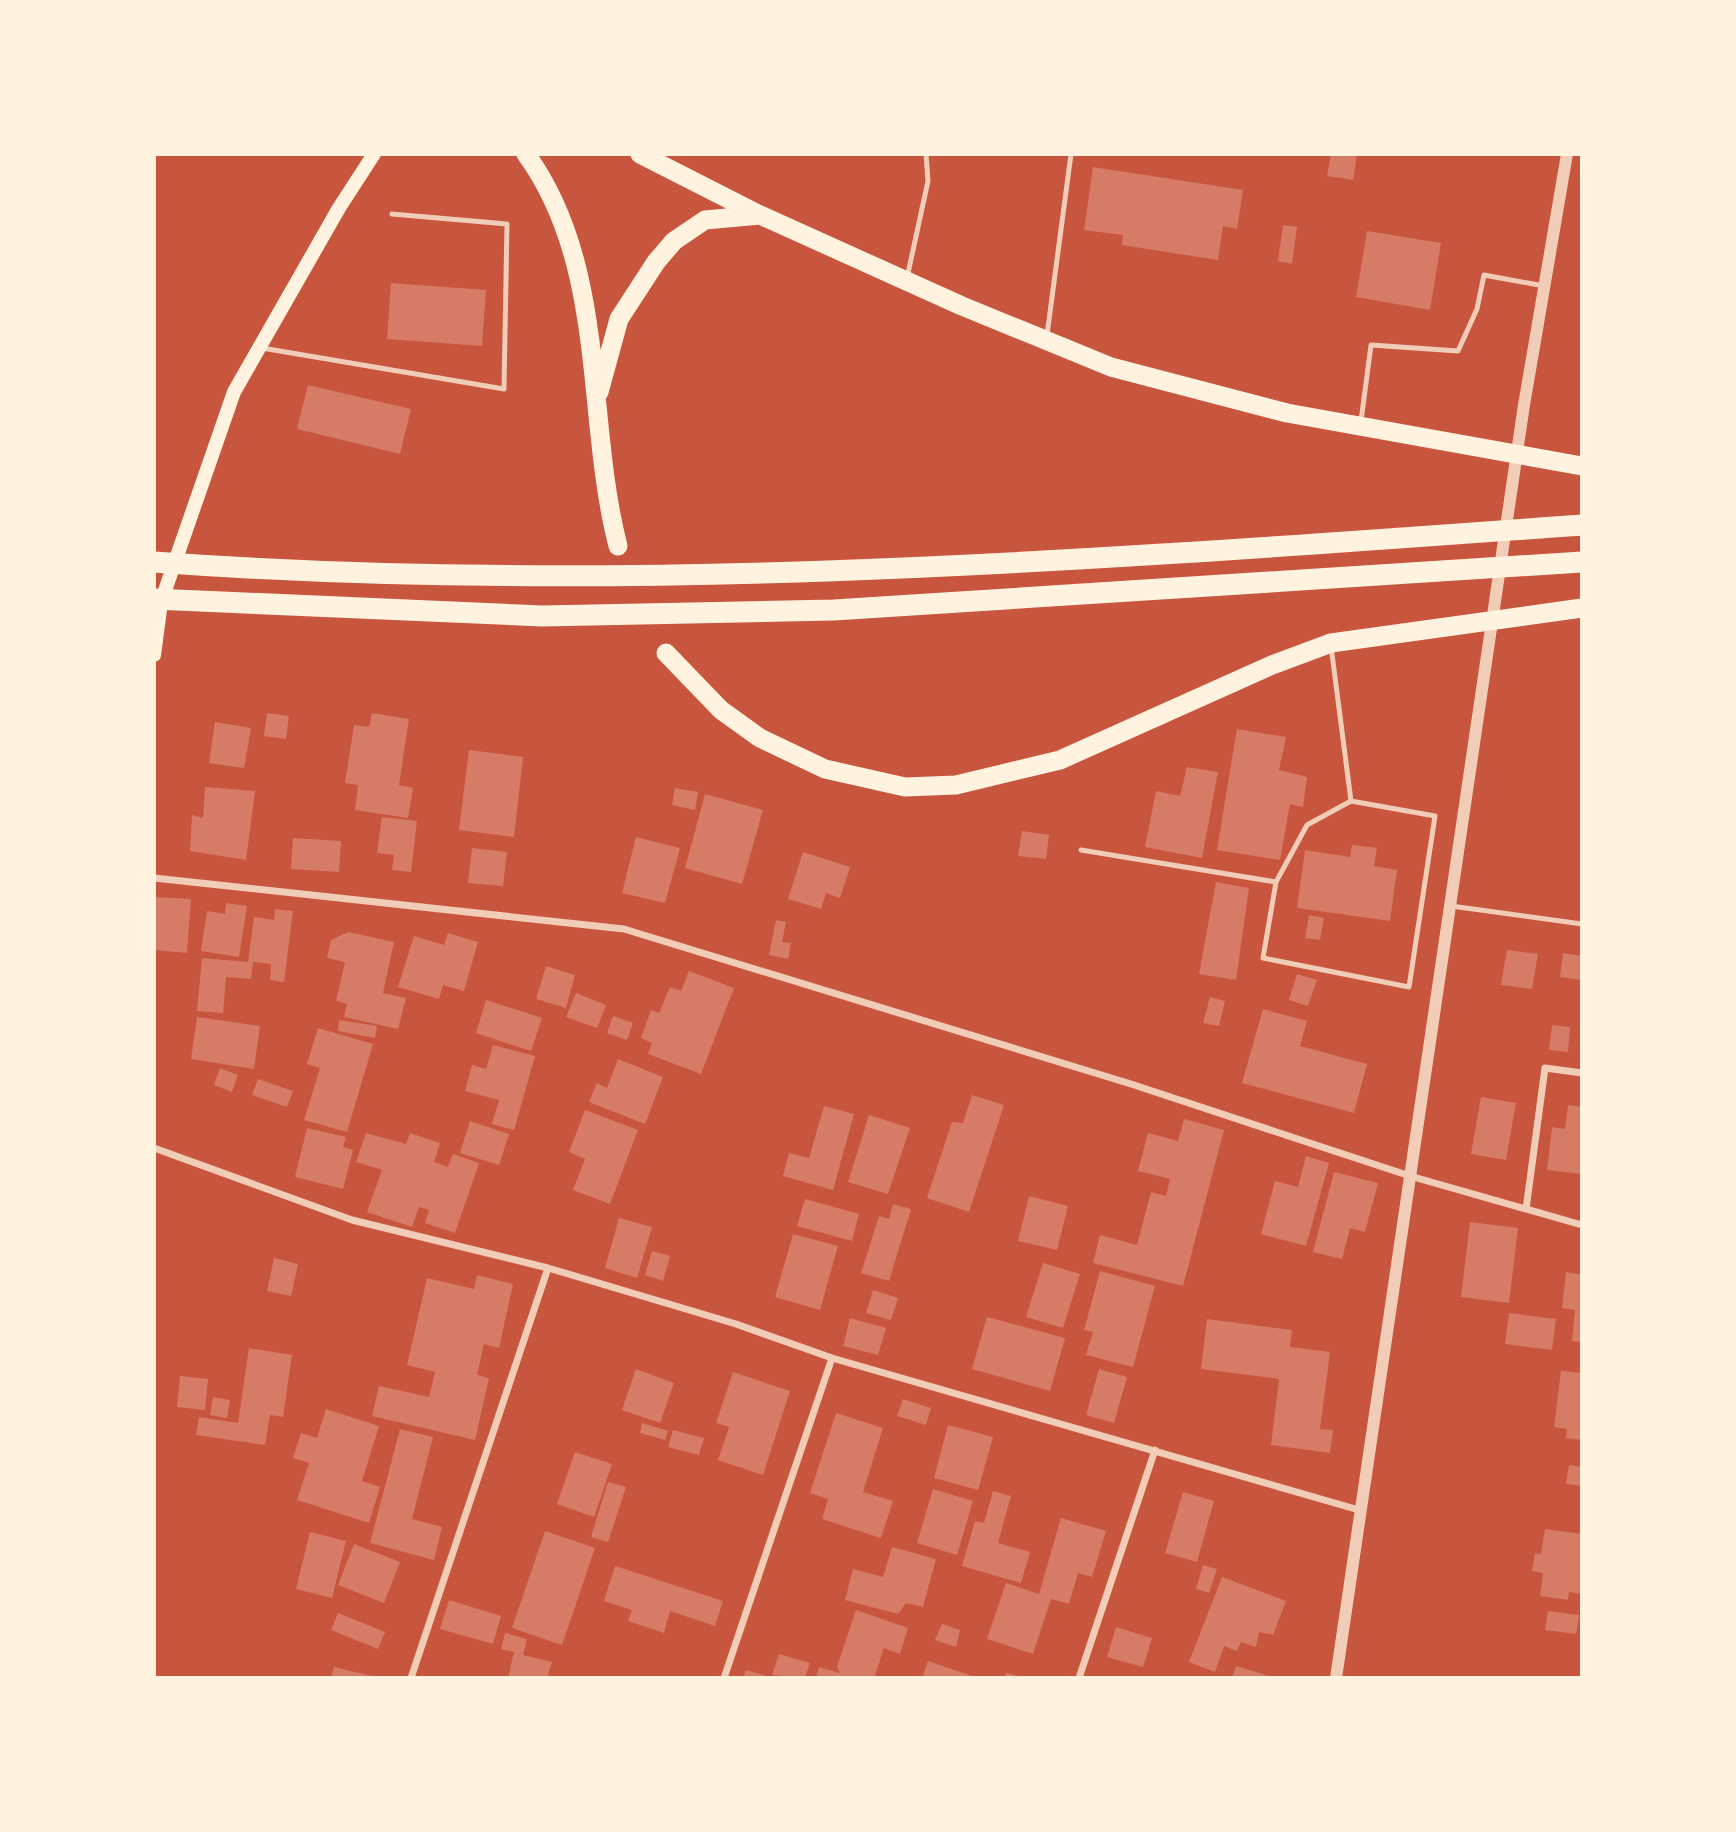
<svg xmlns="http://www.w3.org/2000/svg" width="1736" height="1832" viewBox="0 0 1736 1832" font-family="'Noto Sans',sans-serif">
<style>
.building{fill:#d67c66}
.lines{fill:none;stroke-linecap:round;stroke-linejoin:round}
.service{stroke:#f1ccb7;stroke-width:5}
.minor{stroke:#f1ccb7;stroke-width:7}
.tertiary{stroke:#f1ccb7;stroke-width:12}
.secondary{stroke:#fff3e0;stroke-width:14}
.trunk{stroke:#fff3e0;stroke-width:19}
.motorway{stroke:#fff3e0;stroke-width:21}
</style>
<rect width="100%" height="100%" fill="#c8553d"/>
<path class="building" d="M1331,154H1357L1353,180L1327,176Z
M1093,167L1243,190L1237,229L1223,226L1218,260L1122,245L1123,235L1084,230Z
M1283,225L1297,227L1292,264L1278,261Z
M1367,231L1441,243L1430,310L1356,297Z
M391,283L486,290L482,346L387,339Z
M308,385L411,409L400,454L297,429Z
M267,713L289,716L286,739L264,736Z
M372,713L409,719L399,785L413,788L408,818L355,810L358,785L345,783L354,725L369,727Z
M215,722L251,728L244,768L209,763Z
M1237,729L1286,737L1279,770L1307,777L1303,807L1290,804L1280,860L1217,850Z
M469,750L523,757L514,837L459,830Z
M1187,767L1218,772L1202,858L1145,847L1156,791L1180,796Z
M205,787L255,791L246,860L190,851L192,815L203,818Z
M675,788L698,792L695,810L672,805Z
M705,794L763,810L742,884L685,868Z
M382,817L417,821L411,872L392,870L394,855L377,853Z
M1022,831L1049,835L1046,859L1018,856Z
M636,837L680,848L665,903L622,893Z
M293,838L341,841L339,872L291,869Z
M1352,845L1377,848L1374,866L1397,870L1390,921L1297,908L1305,850L1350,857Z
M472,848L507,852L503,886L468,883Z
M803,852L850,867L840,898L826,893L821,909L788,899Z
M1216,882L1249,888L1236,980L1199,974Z
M154,897L191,899L187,953L154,950Z
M226,903L247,906L239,957L201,951L207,911L225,914Z
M275,909L293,911L284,982L270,980L271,964L253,962L251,979L226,977L223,1013L197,1011L202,958L248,962L254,917L274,920Z
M1309,915L1324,918L1320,940L1305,938Z
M776,920L786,922L782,942L791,943L788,959L769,955Z
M348,932L394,942L383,993L406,998L398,1029L344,1017L347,1004L336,1001L345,962L327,958L331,940Z
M448,933L478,942L464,991L443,985L439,999L398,987L414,936L444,945Z
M1507,950L1538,954L1532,989L1501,985Z
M1563,953L1582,956V980L1560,977Z
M546,966L575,975L566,1008L536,999Z
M689,971L734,988L701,1074L648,1054L652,1043L641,1038L651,1010L659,1013L670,987L681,991Z
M1297,974L1317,980L1308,1006L1289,1000Z
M576,993L606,1005L597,1028L566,1017Z
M1210,997L1225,1001L1219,1026L1203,1023Z
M486,1000L542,1018L531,1051L476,1033Z
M1263,1009L1307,1021L1300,1046L1367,1064L1354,1113L1242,1083Z
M613,1016L633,1023L627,1040L607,1033Z
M197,1017L260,1026L254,1069L191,1059Z
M339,1020L377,1026L375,1038L338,1031Z
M1552,1025L1570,1027L1568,1052L1549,1050Z
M318,1028L373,1044L347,1132L304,1120L320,1068L307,1064Z
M493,1045L535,1056L514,1130L492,1124L499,1100L465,1091L472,1065L486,1069Z
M618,1059L663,1077L645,1124L589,1102L597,1083L607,1088Z
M220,1068L238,1075L232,1092L214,1085Z
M258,1079L293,1091L287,1107L252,1095Z
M972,1095L1004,1105L969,1212L927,1198L952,1122L963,1123Z
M1481,1097L1516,1103L1506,1160L1471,1154Z
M1568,1105L1582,1107V1174L1547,1170L1552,1127L1565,1129Z
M824,1106L854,1114L833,1190L783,1176L789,1153L809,1158Z
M585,1110L638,1130L610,1204L573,1190L585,1159L569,1152Z
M869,1115L910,1128L888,1194L848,1182Z
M1184,1119L1224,1130L1183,1286L1093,1263L1100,1235L1137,1245L1151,1192L1166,1196L1170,1179L1138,1171L1148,1133L1178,1141Z
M470,1121L509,1134L499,1165L460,1153Z
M307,1128L346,1137L343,1147L353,1150L343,1189L295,1177Z
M366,1133L406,1144L410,1133L440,1143L434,1162L448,1167L453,1154L479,1163L455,1233L425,1223L429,1210L419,1207L412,1227L367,1212L382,1170L356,1162Z
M1306,1156L1329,1163L1306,1246L1261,1234L1275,1181L1298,1187Z
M1334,1172L1378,1183L1365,1232L1350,1228L1342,1259L1313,1252Z
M1029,1196L1068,1206L1057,1250L1018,1241Z
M805,1199L859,1214L852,1241L797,1226Z
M893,1204L911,1209L889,1281L861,1273L879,1216L889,1219Z
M619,1218L652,1227L637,1278L605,1268Z
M1470,1222L1518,1228L1509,1303L1461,1297Z
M793,1234L838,1246L820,1310L775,1297Z
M652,1251L670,1256L663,1281L645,1275Z
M274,1258L298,1264L291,1296L267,1291Z
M1043,1263L1080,1274L1063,1328L1026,1317Z
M1100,1271L1155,1286L1133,1367L1086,1355L1093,1332L1084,1330Z
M1566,1272L1582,1275V1342L1572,1341L1575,1310L1562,1308Z
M477,1275L513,1284L499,1348L484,1344L477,1375L489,1378L475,1440L372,1416L379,1386L429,1397L435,1372L407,1365L427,1278L474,1289Z
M873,1290L898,1298L891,1320L866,1313Z
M1509,1313L1556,1319L1552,1350L1505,1344Z
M987,1317L1065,1338L1050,1391L972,1369Z
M850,1318L886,1328L878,1355L843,1346Z
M1207,1319L1292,1330L1290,1347L1330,1352L1320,1429L1333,1430L1330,1453L1271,1445L1279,1379L1201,1369Z
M249,1348L292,1355L283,1417L270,1415L265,1445L196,1435L199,1417L238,1423Z
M636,1369L674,1383L660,1423L622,1410Z
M1099,1369L1127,1377L1114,1423L1086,1415Z
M1561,1371L1582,1373V1440L1566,1438L1567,1429L1554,1427Z
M733,1372L790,1391L763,1475L718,1460L729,1427L716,1423Z
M180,1376L208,1379L205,1410L177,1407Z
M213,1397L230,1400L227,1418L210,1415Z
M903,1399L931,1408L926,1425L897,1416Z
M326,1409L379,1426L362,1481L380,1487L369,1523L297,1500L309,1463L293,1458L301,1433L317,1438Z
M836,1413L883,1428L863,1492L893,1501L881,1538L822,1519L828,1499L810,1493Z
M642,1423L668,1431L665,1440L640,1433Z
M948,1425L993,1437L978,1490L934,1478Z
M400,1429L433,1437L412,1519L442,1527L434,1560L370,1543Z
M673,1430L704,1438L699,1455L668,1447Z
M575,1452L612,1464L594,1517L557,1504Z
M1569,1465L1582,1467V1486L1566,1484Z
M608,1482L626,1487L608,1542L591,1537Z
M933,1489L973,1501L957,1555L917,1543Z
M993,1491L1011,1496L998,1543L1030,1552L1021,1583L962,1566L975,1521L984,1523Z
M1183,1492L1214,1501L1197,1562L1165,1553Z
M1061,1518L1106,1531L1092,1577L1078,1573L1069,1604L1051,1599L1033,1654L987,1639L1006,1583L1039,1594Z
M1545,1529L1582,1534V1594L1569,1592L1568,1600L1540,1596L1543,1573L1532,1571L1535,1553L1541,1554Z
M545,1531L595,1548L562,1645L512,1628Z
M310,1532L346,1541L332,1598L296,1589Z
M354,1544L400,1562L384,1603L338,1585Z
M892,1547L936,1559L923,1607L906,1603L898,1614L845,1600L853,1569L883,1577Z
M1203,1565L1217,1569L1209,1593L1196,1589Z
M615,1566L723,1601L715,1626L670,1611L664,1633L628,1621L632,1610L604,1601Z
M1222,1577L1286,1601L1273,1635L1259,1632L1256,1647L1241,1642L1237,1651L1224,1646L1215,1672L1189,1662Z
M449,1600L501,1616L493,1644L440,1629Z
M856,1610L908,1628L900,1654L884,1648L874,1678H816L819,1667L840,1673L837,1667Z
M1548,1611L1579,1615L1576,1634L1545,1630Z
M338,1613L385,1632L378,1649L331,1630Z
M942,1624L960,1630L956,1647L935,1640Z
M1116,1627L1152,1638L1143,1667L1107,1657Z
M505,1633L527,1639L523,1655L552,1662L548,1675L556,1678H508L514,1652L501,1649Z
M779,1654L810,1663L805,1678L772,1675Z
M928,1661L978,1678H922Z
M1236,1666L1272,1677V1678H1232Z
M334,1667L376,1677V1678H331Z
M746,1670L770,1677V1678H743Z
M1006,1673L1022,1677V1678H1005Z"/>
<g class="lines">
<path class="service" d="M907,278L928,181L926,154
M1047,335L1071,154
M262,348L504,389L507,224L392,214
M1361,421L1371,345L1458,351L1477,309L1484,275L1544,286
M1081,850L1276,882L1263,958L1409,987L1435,816L1351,801L1331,646
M1276,882L1307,825L1351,801
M1451,906L1582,924"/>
<path class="minor" d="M154,878L624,929L1131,1084L1410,1176L1582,1225
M154,1148L352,1220L548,1268L736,1324L832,1358L1359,1510
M1526,1209L1545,1068L1582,1073
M411,1678L548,1268
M724,1678L832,1358
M1079,1678L1155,1450"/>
<path class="tertiary" d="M1336,1678L1524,405L1567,154"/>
<path class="secondary" d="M154,655L161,602L234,392L339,208L374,154"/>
<path class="trunk" d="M526,154C608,267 585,418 618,546
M640,154L760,215L962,306L1111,367L1287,413L1582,466
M599,392L619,319L656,262L674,241L705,220L760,215
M666,653L721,710L760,738L825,769L905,787L956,785L1060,760L1272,665L1331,643L1582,608"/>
<path class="motorway" d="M154,562C629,597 1108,559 1582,525
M154,599L542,616L834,610L1582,562"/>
</g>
<rect width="1736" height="1832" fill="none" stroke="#fff3e0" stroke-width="312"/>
</svg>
